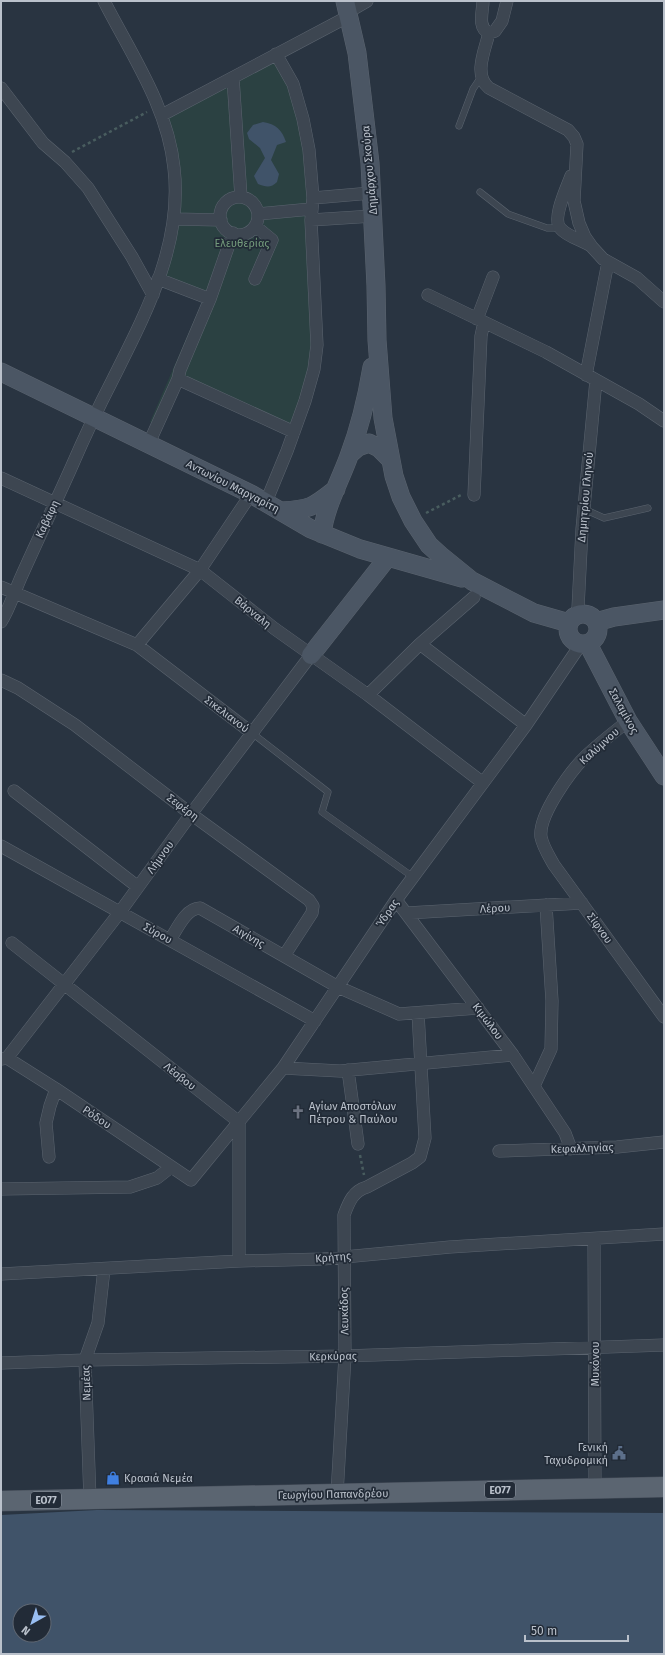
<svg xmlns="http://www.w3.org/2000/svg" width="665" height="1655" viewBox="0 0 665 1655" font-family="'Fira Sans',sans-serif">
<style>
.park{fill:#2b4142}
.water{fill:#405369;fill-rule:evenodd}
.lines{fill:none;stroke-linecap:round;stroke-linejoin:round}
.lane-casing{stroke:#5b646f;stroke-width:7}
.street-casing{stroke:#5b646f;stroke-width:13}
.secondary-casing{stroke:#5b646f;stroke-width:19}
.primary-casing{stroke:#474f5b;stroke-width:21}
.path{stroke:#495d5f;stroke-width:2.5;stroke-dasharray:3 3;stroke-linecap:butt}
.lane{stroke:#3d4651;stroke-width:6}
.street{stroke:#3d4651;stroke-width:12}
.secondary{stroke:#4b5664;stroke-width:18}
.primary{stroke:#5b6571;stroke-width:20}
.labels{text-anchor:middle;stroke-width:3.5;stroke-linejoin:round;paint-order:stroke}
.shield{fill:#222b37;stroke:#8c949f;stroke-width:1}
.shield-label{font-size:10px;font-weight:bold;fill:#bac1cb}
.street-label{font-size:11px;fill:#bac1cb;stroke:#222b37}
.park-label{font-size:11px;fill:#739a7b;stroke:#222b37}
.poi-label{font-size:11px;fill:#bac1cb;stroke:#222b37;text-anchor:start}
</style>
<rect width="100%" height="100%" fill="#293441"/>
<path class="park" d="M276,54L303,119L317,345L294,432L178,379L157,426L150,422L202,302L156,285L173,224L163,120Z"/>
<path class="water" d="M263,122C276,124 282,130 286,142L277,145L271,160L279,174L277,182C271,188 266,187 258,184L254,176L265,158L260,148L249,139L247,133L253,125Z
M97,1510L664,1513V1654H1V1515ZM20,1611H44V1635H20Z"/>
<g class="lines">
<g class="lane-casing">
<path id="lane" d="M459,126L473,89L481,77
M480,192L508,214L547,228H560
M584,509L604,518L648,508
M252,733L328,792L322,812L413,877"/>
</g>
<g class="street-casing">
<path id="street" d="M483,1C483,11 477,28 489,33L495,31L502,21L507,1
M348,12L367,1
M489,33C485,50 473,75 489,88L568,130L574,137L577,144L574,201L579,223L585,237L592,247L603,259L637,278L664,302
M233,78L241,197
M1,88L43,143L65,162L88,188L132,257L153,295
M162,115L349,16
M571,176C567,187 551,220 561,229C568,237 582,240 591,246
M220 216a19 19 0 1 1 38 0a19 19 0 1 1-38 0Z
M313,198L371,193
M258,214L311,209
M174,219L221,220
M311,220L373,216
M255,226L272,240L255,279
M158,279L210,299
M428,295L546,352L639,404L664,421
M477,319L493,277
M586,375L608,262
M178,379L180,370L210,299L233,233
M149,443L178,379L294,432
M1,478L200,570L275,629L368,695L483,783
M474,495L481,336L484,322
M266,502L287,451L305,401L314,369L317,345L311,220L313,198L309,150L303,119L293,84L276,54
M1,587L137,645L252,733
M580,615L578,608L582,529L596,380
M1,622C10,608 15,590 22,575C38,539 55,504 71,468C84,438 98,408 113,379C146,313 183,244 174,168C168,107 131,54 104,1
M420,644L526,725
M137,645L200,570L251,494
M1,680L18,688L75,725L191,814L309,900L313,906L312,913L284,956
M368,695L420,644L474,597
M628,721C614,732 600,743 587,755C572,769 538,815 541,837C543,847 549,856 554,865L664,1017
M14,791L138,887
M1,846L315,1021
M396,900L513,1055L565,1133L571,1149
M407,913L582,903
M170,940C177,929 186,908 200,908L338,987L399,1014L478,1008
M12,943L239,1122V1261
M7,1058L120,912L191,814L311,655
M1,1059L7,1058L56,1089L191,1180L283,1068L396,900L526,725L581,644
M283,1068L340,1071L513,1055
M348,1070L358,1144
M534,1086L551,1049L552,1001L546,905
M499,1151L617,1147L664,1142
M49,1157L46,1123L50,1106L56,1089
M1,1189L130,1187L157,1178L171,1167
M594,1239L595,1488
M1,1274L239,1261L323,1259L450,1247L664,1234
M1,1363L85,1360L345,1356L664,1345
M337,1494L345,1356L344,1215C349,1202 353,1191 367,1187L412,1163L420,1157L425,1138L418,1013
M90,1499L85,1360L98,1323L104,1269"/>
</g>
<g class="secondary-casing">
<path id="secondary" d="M345,1L357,53L370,163L376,286L377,340L383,418L394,476L401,497L413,521L429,545L440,555L472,581L534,613L569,623
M1,372L251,494L311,529L360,549L462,578
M350,454L358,447L369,443L379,448L390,459
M282,511C312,509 313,507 336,489
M322,534C325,507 340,481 349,456C360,427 367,397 372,367
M568 629a15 15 0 1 1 30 0a15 15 0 1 1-30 0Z
M596,622L614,617L664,610
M588,644L628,721L664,776
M311,655L388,557"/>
</g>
<g class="primary-casing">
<path id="primary" d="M1,1501L664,1487"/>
</g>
<path class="path" d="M72,152L147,112
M426,513L463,494
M360,1155L364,1175"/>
<use href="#lane" class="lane"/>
<use href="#street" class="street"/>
<use href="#secondary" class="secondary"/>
<use href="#primary" class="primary"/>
</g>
<defs>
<g id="church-bare" transform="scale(1.08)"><path d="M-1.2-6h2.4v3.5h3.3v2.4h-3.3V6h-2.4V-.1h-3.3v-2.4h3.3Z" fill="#6b7280" stroke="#222b37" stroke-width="2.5" paint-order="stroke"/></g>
<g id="civic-bare" transform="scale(1.08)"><path d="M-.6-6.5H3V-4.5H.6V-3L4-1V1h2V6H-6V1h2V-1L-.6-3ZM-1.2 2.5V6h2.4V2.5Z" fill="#5c6f8a" stroke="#222b37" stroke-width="2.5" paint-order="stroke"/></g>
<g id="shop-bare" transform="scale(1.08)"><path d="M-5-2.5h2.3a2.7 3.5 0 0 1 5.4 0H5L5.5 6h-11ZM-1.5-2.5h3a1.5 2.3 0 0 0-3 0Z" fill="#3f7fe0" stroke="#222b37" stroke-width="2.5" paint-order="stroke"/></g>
</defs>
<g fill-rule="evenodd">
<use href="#church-bare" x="298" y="1112"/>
<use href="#civic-bare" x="619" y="1453"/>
<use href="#shop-bare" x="113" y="1478"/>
</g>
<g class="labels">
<g class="shield">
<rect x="485" y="1482" width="30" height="16" rx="3"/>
<rect x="31" y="1492" width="30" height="16" rx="3"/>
</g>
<g class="shield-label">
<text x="500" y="1494">ΕΟ77</text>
<text x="46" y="1504">ΕΟ77</text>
</g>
<g class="street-label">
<text transform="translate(369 170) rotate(-95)" y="4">Δημάρχου Σκούρα</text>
<text transform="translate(233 486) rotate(27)" y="4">Αντωνίου Μαργαρίτη</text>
<text transform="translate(585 497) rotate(-85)" y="4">Δημητρίου Γληνού</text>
<text transform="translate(47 519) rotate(-65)" y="4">Καβάφη</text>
<text transform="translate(253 612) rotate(39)" y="4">Βάρναλη</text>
<text transform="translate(624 711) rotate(61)" y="4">Σαλαμίνος</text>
<text transform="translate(227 714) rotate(37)" y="4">Σικελιανού</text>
<text transform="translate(599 746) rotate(-42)" y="4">Καλύμνου</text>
<text transform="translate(183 807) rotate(37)" y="4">Σεφέρη</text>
<text transform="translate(160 857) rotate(-54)" y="4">Λήμνου</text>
<text transform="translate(495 908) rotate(-3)" y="4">Λέρου</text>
<text transform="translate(387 913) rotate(-56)" y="4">Ύδρας</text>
<text transform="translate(600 928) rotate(54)" y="4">Σίφνου</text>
<text transform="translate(158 933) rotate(29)" y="4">Σύρου</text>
<text transform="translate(249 936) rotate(30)" y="4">Αιγίνης</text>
<text transform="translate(488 1021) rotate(53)" y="4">Κιμώλου</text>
<text transform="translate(180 1076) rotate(38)" y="4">Λέσβου</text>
<text transform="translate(97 1117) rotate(34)" y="4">Ρόδου</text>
<text transform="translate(582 1148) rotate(-2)" y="4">Κεφαλληνίας</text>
<text transform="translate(333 1257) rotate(-5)" y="4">Κρήτης</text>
<text transform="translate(344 1311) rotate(-91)" y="4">Λευκάδος</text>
<text transform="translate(333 1356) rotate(-1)" y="4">Κερκύρας</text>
<text transform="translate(595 1364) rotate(-90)" y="4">Μυκόνου</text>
<text transform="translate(86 1383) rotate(-92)" y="4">Νεμέας</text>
<text transform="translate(333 1494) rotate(-1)" y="4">Γεωργίου Παπανδρέου</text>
</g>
<g class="park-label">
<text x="242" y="247">Ελευθερίας</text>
</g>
<g class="poi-label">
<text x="309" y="1110">Αγίων Αποστόλων<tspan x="309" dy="13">Πέτρου &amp; Παύλου</tspan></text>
<text x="608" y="1451" text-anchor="end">Γενική<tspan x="608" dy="13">Ταχυδρομική</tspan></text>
<text x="124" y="1482">Κρασιά Νεμέα</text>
</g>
</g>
<rect width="665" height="1655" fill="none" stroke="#bac1cb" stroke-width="4"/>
<g transform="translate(32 1623) rotate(219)"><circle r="19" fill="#222b37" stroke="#5f6772"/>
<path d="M0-3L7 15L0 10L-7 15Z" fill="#99bef2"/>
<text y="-6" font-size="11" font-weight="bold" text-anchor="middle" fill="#bac1cb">N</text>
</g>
<path d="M525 1635v6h103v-6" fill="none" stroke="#bac1cb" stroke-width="2"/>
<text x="531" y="1635" font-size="12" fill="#bac1cb" stroke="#222b37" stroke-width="3" paint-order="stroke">50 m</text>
</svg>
